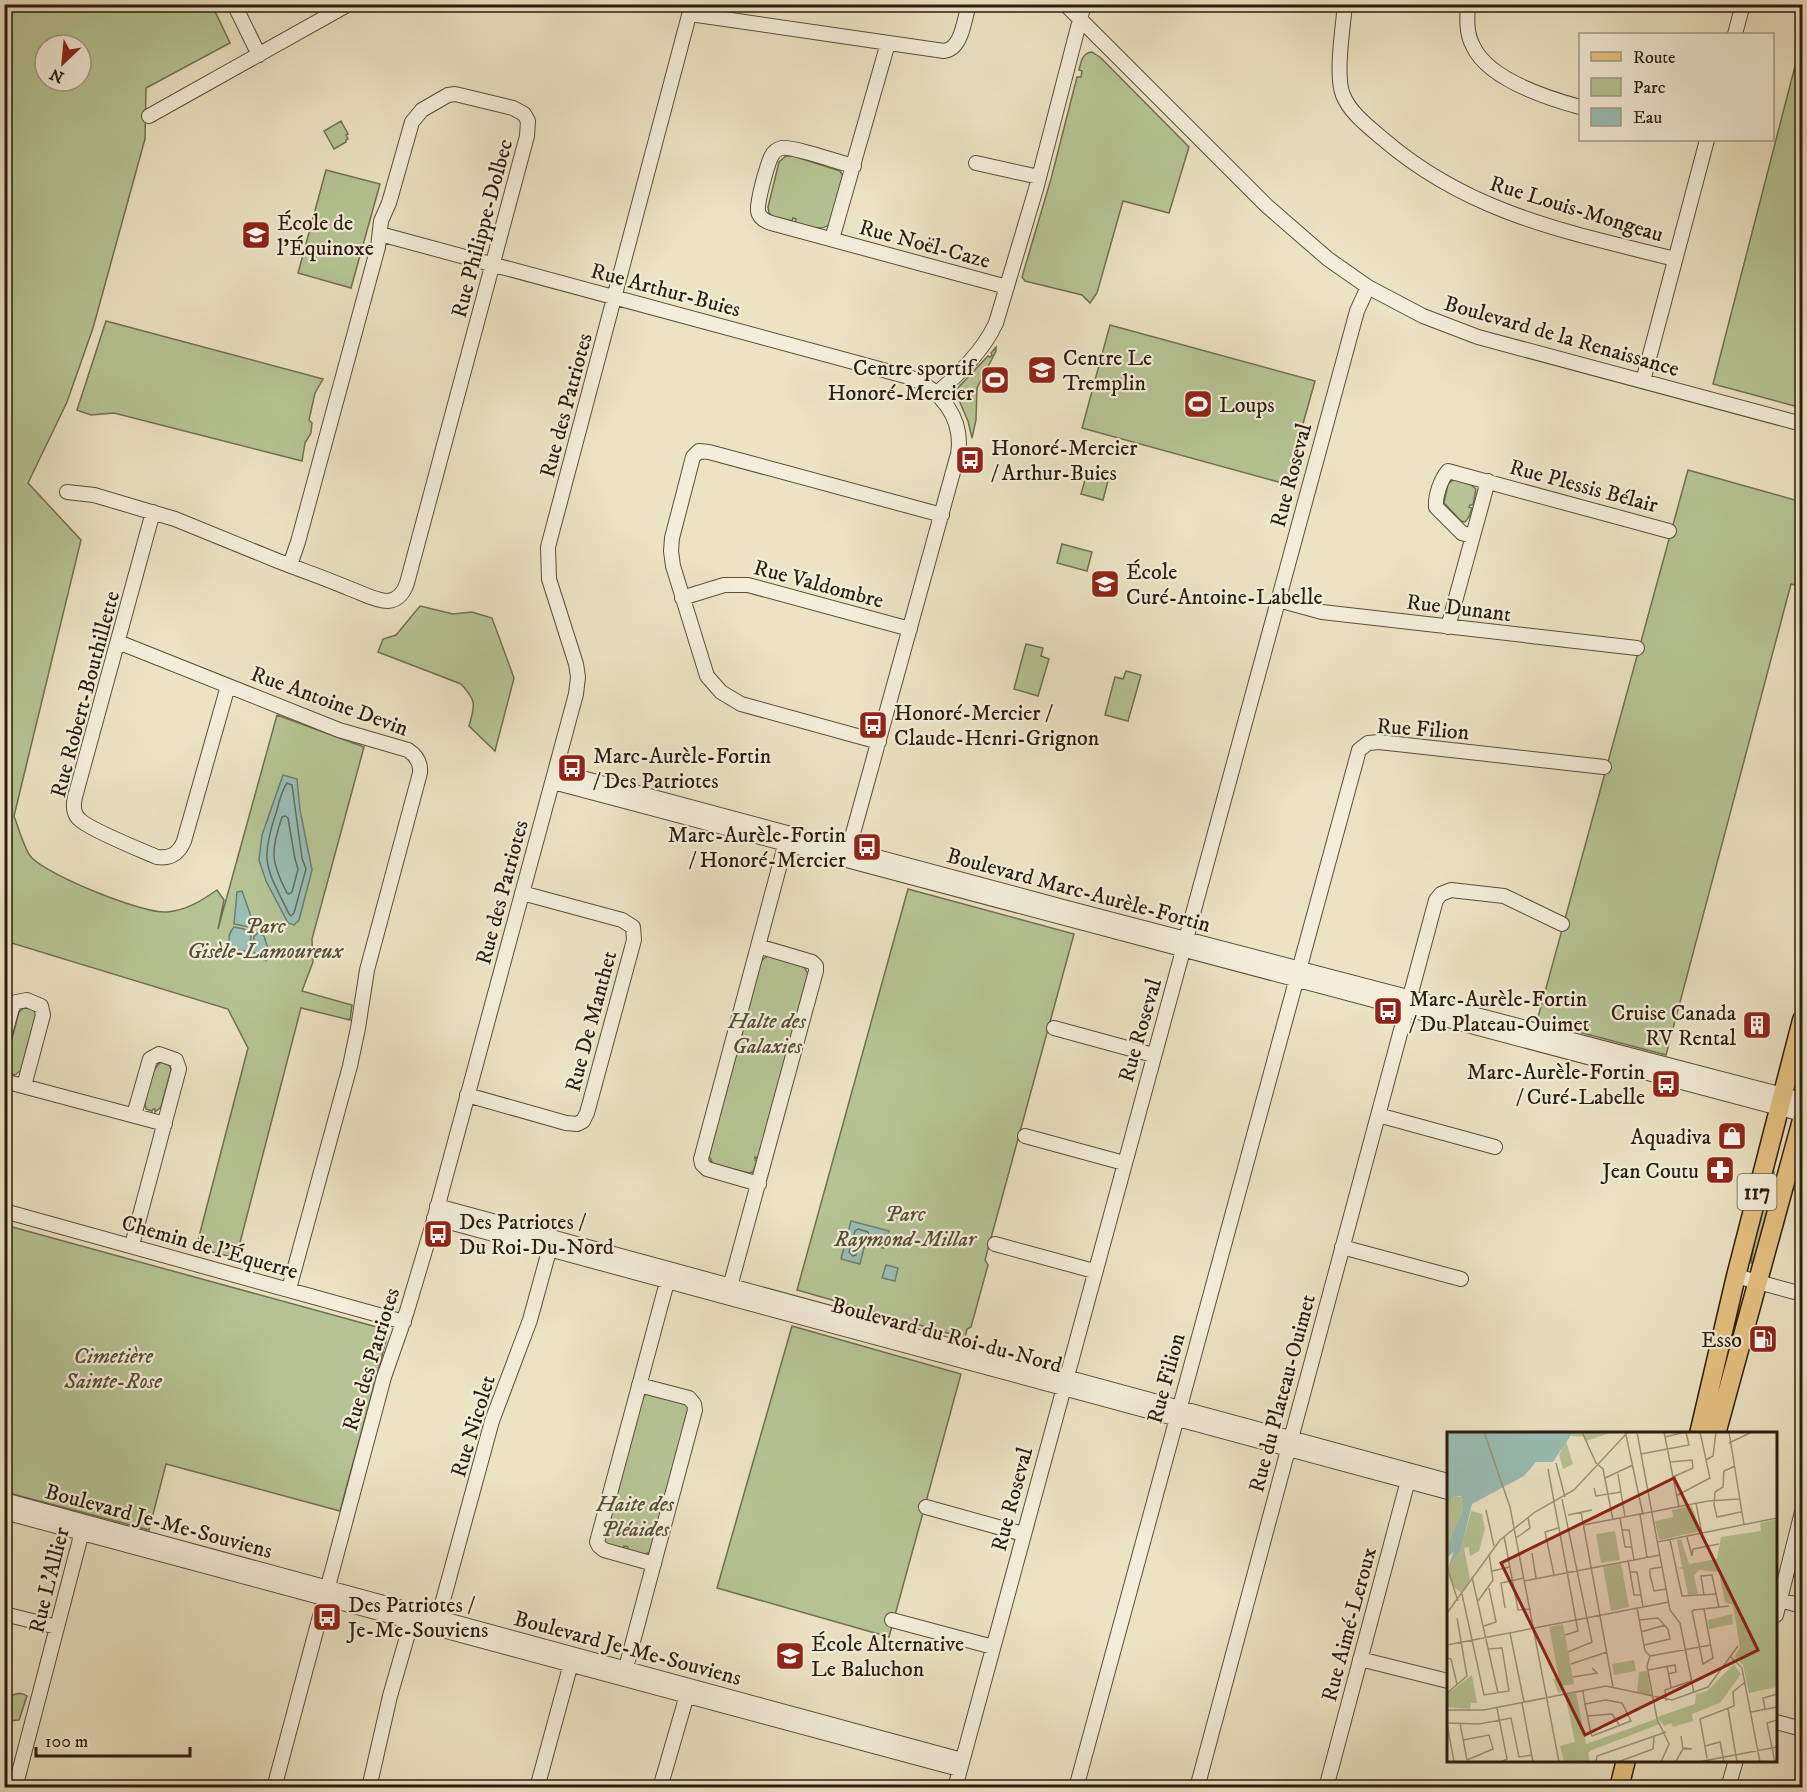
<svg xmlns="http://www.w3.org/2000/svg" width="1807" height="1792" viewBox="0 0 1807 1792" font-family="'IM FELL DW Pica',serif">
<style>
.green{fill:#b6c495;stroke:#707051;stroke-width:1.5;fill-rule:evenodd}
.water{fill:#99beb4;stroke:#6d7e71;stroke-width:1.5}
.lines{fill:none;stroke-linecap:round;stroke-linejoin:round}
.shore{stroke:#626e60;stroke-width:1.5}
.minor-casing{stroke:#5a4e3b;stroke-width:16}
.major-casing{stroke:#2a1d0d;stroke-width:21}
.minor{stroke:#f3edd9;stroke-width:14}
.major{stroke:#e6c282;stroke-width:18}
.labels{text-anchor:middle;stroke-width:4.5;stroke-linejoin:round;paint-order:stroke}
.shield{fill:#f3edd9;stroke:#665b4a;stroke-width:1.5}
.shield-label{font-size:21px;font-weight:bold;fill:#2a1d0d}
.street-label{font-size:22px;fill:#2a1d0d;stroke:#f3edd9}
.poi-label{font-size:22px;fill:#2a1d0d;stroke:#f3edd9;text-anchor:start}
.park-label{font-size:22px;font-style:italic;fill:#544f36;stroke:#f3edd9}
.inset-road{fill:none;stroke:#9e947b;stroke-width:1.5}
.view{fill:#8f2418;fill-opacity:0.15;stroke:#8f2418;stroke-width:3}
.inset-edge{fill:none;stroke:#2a1d0d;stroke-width:3}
</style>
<rect width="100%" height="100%" fill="#ece3c4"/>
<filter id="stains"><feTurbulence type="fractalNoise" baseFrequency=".00333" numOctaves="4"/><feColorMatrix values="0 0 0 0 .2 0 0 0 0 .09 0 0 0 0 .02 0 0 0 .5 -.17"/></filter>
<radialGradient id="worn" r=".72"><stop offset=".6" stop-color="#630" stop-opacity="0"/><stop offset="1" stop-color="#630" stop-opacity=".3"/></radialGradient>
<path class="green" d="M4,5H212L230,43L146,88L145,139L93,328L67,402L28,483L81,540L14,816C18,826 25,852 32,858C50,876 143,914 167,912C187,910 201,901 217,890L224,900L218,929L277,715L364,747L312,939L313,962L302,991L352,1005L350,1020L301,1008L236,1258L196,1248L248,1048L228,1009L5,941ZM45,45H81V81H45Z
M1802,39V408L1713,384Z
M1092,52L1101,58L1189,147L1169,213L1123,201L1097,293L1090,303L1082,295L1025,281L1022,277L1051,179L1077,77H1081L1082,71L1079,70C1081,62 1082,53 1092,52Z
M341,121L348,134L346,135L348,139L346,140V142L334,149L324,131Z
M786,156H793L840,171L843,176L829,225C819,232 805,225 795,222L796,219L793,218L792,221L774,217L769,213L768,207L779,162Z
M326,170L380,184L351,288L298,273Z
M106,321L323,379L315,393L309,420L312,423L311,433L305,443L302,461L114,413L91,415L77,410Z
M1110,325L1315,381L1286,484L1082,428Z
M996,347V351L977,388L976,420L972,438L968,421L955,391L988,356L990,357L992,355L991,353Z
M1088,470L1109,477L1103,500L1081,494Z
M1688,470L1802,502V587L1791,584L1666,1055L1537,1021Z
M1454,479L1469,483L1476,489L1473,505H1470L1469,507L1472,508L1469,517L1465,522L1461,521L1444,503L1448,484Z
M1062,544L1092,552L1087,571L1057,563Z
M420,606L453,614L472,612L492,618L514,678L495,751L469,726C475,705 477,701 461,684L378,652L383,639L396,635Z
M1026,644L1043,648L1041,656L1049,659L1038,696L1014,689Z
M1126,671L1141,675L1128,721L1105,715L1115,677L1123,679Z
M908,889L1074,934L985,1260L988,1265L971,1327L967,1329L965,1338L797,1290Z
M768,956L804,967L808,974L758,1158L755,1157V1160L757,1161L753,1172L749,1173L713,1164L709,1156L761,962L764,958Z
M25,1007L34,1010L36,1015L21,1070L15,1075L6,1072L5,1065L19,1012Z
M161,1062L169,1065L171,1070L161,1107L155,1112V1109H153L152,1111L146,1109C143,1101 152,1067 161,1062Z
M1772,1171L1774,1172L1765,1228L1755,1264L1751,1263L1757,1226Z
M5,1225L384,1329L387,1335L386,1341L340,1511L166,1464L149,1530L5,1492Z
M792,1326L961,1374L889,1637L717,1588Z
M646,1394L687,1404L689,1411L650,1552L644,1555L627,1551L628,1547L624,1546L623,1550L605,1543L604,1537L643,1397Z
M5,1688L10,1697C15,1693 22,1692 27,1696L19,1720L5,1721Z"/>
<path class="water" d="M283,775L297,779L300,810L312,870L299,920L294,925L288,923L266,881L259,860L262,835Z
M242,891L253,922L249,927L234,924L237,892Z
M234,927L244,929L251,936L249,951H236C227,946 227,935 234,927Z
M258,933L264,936L270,955L266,961L252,951L254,936Z
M851,1221L889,1231L884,1248L865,1244L860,1264L841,1259Z
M886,1265L898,1268L895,1281L882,1278Z"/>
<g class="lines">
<path class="shore" d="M287,783L292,785L302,858L306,869L294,913L291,916L289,914C267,868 259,864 276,813C279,803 281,791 287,783Z
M285,816L288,818L295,859L298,869L292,892L289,894L287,893C270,860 271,852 282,817Z
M858,1229L868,1232L869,1235L861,1240L856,1255L853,1256L849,1252L855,1231Z"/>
<g class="minor-casing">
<path id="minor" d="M234,4L259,55
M1065,4L1267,206L1328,259L1368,287L1423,316L1478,337L1802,424
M1345,4C1343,27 1335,76 1343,95C1350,113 1369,127 1383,139C1470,214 1568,232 1675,259
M1468,4C1467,19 1466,33 1473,46C1488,79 1547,98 1580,107
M690,14L944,51C962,49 964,20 969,4
M1735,34L1743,4
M149,116L349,4
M976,163L1039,177
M854,166C840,163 793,146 782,148C777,149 773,153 771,157C767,166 757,201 758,211C759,218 765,221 771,223L1007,287
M380,234L909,377C940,389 964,418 958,454L847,855
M832,239L888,43
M1643,381L1707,140
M937,393C960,373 983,351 996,323L1036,189L1084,4
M67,492L94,495L175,519L278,561C301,570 325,578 348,588C360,592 375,601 388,601C398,600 404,592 407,583L527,136L528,121L524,114L513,108L455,94L448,95L422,110L412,122L389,203L381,221L378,247L298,542L290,565
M153,512L75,797C73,805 73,813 79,819C88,829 143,851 157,857C171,859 179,853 184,841L228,686
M1472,536L1462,533L1436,507C1435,496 1441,479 1448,471L1669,531
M682,598L724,585H748L910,629
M1278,600L1322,612L1637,648
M1448,627L1488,481
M118,642L339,730L408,750C417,756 421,763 420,773L367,970L358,1028L350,1066L289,1289
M879,742L741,704L721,692L707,676L673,566L671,551L672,538L693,457L699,451L709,452L942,515
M556,771L1067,908L1802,1100
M553,782L1802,1114
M1054,1028L1153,1055
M4,1037L12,1008L16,1002L27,1000L41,1006L43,1015L24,1086
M4,1081L165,1124
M467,1095L566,1123L577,1124L583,1121L587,1113L634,940L633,927L622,920L522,893
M1378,1115L1495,1147
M1025,1136L1124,1163
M759,1184L707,1169L702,1164L701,1159L787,838
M437,1206L1448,1481
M4,1211L404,1322
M434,1218L1448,1492
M995,1244L1094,1271
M132,1245L179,1069L176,1060L159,1054L150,1059L134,1115
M1342,1247L1461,1279
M1736,1276L1802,1294
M728,1294L816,971V966L812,962L758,946
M4,1500L962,1760
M926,1507L1023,1534
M4,1512L959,1769
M654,1564L604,1550L599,1546L597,1542L670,1271
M1776,1599L1802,1606
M4,1614L57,1627
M1776,1615L1802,1512
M892,1620L993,1647
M436,1626L492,1421L530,1320L552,1240
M1360,1659L1448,1681
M624,1675L695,1410L694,1404L689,1398L639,1385
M1776,1722L1802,1729
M15,1788L84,1524
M274,1788L384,1377L407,1311L432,1227L576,694L578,677L576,664L549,579L548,547L692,4
M369,1788L390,1696L414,1613
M537,1788L573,1656
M660,1788L689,1688
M955,1788L1357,311L1368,287
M1076,1788L1359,750L1368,743L1379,742L1604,767
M1197,1788L1436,900L1441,894L1451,890L1504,896L1562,924
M1326,1788L1410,1473
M1728,1788L1736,1760"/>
</g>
<g class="major-casing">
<path id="major" d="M1699,1434L1736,1276L1802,1020
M1716,1434L1802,1120
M1619,1788L1626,1760"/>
</g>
<use href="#minor" class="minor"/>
<use href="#major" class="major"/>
</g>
<defs>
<g id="school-square" transform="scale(1.5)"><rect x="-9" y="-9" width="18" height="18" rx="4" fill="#8f2418" stroke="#f3edd9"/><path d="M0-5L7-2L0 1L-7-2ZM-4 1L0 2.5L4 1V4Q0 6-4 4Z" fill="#fff"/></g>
<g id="university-square" transform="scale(1.5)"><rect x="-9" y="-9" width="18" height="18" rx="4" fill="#8f2418" stroke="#f3edd9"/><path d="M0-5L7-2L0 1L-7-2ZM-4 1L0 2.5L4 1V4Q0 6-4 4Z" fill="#fff"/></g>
<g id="stadium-square" transform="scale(1.5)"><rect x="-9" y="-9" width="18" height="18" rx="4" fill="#8f2418" stroke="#f3edd9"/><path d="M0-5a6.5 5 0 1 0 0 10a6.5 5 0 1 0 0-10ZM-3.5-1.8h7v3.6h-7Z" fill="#fff"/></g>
<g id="bus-square" transform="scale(1.5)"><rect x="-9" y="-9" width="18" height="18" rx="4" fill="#8f2418" stroke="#f3edd9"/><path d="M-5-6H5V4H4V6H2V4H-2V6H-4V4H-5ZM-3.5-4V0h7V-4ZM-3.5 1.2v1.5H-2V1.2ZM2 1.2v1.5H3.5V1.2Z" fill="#fff"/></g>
<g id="building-square" transform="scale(1.5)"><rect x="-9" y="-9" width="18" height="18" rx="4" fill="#8f2418" stroke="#f3edd9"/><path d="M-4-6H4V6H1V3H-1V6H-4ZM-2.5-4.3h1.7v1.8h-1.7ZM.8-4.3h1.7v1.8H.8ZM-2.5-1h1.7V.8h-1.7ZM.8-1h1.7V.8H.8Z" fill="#fff"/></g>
<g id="shop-square" transform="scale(1.5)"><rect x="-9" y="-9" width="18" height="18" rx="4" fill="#8f2418" stroke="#f3edd9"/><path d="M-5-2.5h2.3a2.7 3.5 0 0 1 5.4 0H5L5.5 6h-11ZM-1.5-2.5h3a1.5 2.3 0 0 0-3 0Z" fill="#fff"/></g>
<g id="pharmacy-square" transform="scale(1.5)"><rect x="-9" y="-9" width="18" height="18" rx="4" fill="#8f2418" stroke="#f3edd9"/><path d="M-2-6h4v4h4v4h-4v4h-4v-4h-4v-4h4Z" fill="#fff"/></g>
<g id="fuel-square" transform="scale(1.5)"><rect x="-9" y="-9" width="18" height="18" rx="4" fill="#8f2418" stroke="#f3edd9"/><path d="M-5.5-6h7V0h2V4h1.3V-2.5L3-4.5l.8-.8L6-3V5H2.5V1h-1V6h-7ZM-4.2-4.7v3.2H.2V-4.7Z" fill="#fff"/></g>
</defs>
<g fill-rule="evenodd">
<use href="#school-square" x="256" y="235"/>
<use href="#university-square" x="1042" y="370"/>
<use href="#stadium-square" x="995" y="380"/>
<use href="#stadium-square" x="1198" y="404"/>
<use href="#bus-square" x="970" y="460"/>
<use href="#school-square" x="1105" y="584"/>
<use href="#bus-square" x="873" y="725"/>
<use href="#bus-square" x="572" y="768"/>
<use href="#bus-square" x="867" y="847"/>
<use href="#bus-square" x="1388" y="1011"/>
<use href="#building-square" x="1757" y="1025"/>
<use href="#bus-square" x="1666" y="1084"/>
<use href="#shop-square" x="1732" y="1136"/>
<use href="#pharmacy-square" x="1720" y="1170"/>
<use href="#bus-square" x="438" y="1234"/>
<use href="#fuel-square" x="1763" y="1339"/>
<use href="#bus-square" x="327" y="1617"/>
<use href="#school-square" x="790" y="1656"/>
</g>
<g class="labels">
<rect class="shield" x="1737.5" y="1174" width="39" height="36" rx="4.5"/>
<g class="shield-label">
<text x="1757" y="1199">117</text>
</g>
<g class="street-label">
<text transform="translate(1577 208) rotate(17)" y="8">Rue Louis-Mongeau</text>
<text transform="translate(481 228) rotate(-75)" y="8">Rue Philippe-Dolbec</text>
<text transform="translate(925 243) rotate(15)" y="8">Rue Noël-Caze</text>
<text transform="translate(666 289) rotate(15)" y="8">Rue Arthur-Buies</text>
<text transform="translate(1562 335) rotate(16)" y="8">Boulevard de la Renaissance</text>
<text transform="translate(565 405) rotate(-75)" y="8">Rue des Patriotes</text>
<text transform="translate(1290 475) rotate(-75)" y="8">Rue Roseval</text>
<text transform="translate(1584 485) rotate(15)" y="8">Rue Plessis Bélair</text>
<text transform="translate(819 583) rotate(15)" y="8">Rue Valdombre</text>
<text transform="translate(1459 607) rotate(7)" y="8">Rue Dunant</text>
<text transform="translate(84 694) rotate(-75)" y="8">Rue Robert-Bouthillette</text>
<text transform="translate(330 700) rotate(20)" y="8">Rue Antoine Devin</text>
<text transform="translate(1423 728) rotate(4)" y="8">Rue Filion</text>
<text transform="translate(1079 889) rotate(15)" y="8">Boulevard Marc-Aurèle-Fortin</text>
<text transform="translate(501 892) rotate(-75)" y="8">Rue des Patriotes</text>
<text transform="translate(590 1021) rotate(-75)" y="8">Rue De Manthet</text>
<text transform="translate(1139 1030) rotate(-74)" y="8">Rue Roseval</text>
<text transform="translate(210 1246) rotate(16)" y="8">Chemin de l'Équerre</text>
<text transform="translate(947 1334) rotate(15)" y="8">Boulevard du Roi-du-Nord</text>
<text transform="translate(370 1359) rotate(-73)" y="8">Rue des Patriotes</text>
<text transform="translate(1165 1378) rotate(-75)" y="8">Rue Filion</text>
<text transform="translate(1281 1393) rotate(-75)" y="8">Rue du Plateau-Ouimet</text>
<text transform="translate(472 1426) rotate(-73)" y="8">Rue Nicolet</text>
<text transform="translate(1011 1499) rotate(-75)" y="8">Rue Roseval</text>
<text transform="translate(159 1520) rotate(15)" y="8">Boulevard Je-Me-Souviens</text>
<text transform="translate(48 1580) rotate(-76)" y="8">Rue L'Allier</text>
<text transform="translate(1348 1624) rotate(-75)" y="8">Rue Aimé-Leroux</text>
<text transform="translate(628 1647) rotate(15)" y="8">Boulevard Je-Me-Souviens</text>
</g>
<g class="poi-label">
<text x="277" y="230">École de<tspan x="277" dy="25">l'Équinoxe</tspan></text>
<text x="1063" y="365">Centre Le<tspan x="1063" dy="25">Tremplin</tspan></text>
<text x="974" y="375" text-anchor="end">Centre sportif<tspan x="974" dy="25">Honoré-Mercier</tspan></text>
<text x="1219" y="412">Loups</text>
<text x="991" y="455">Honoré-Mercier<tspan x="991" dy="25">/ Arthur-Buies</tspan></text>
<text x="1126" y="579">École<tspan x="1126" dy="25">Curé-Antoine-Labelle</tspan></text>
<text x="894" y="720">Honoré-Mercier /<tspan x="894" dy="25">Claude-Henri-Grignon</tspan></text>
<text x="593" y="763">Marc-Aurèle-Fortin<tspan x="593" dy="25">/ Des Patriotes</tspan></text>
<text x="846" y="842" text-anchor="end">Marc-Aurèle-Fortin<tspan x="846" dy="25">/ Honoré-Mercier</tspan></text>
<text x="1409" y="1006">Marc-Aurèle-Fortin<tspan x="1409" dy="25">/ Du Plateau-Ouimet</tspan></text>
<text x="1736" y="1020" text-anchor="end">Cruise Canada<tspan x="1736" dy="25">RV Rental</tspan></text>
<text x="1645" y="1079" text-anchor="end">Marc-Aurèle-Fortin<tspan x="1645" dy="25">/ Curé-Labelle</tspan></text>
<text x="1711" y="1144" text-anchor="end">Aquadiva</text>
<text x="1699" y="1178" text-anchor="end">Jean Coutu</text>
<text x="459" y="1229">Des Patriotes /<tspan x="459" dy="25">Du Roi-Du-Nord</tspan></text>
<text x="1742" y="1347" text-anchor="end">Esso</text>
<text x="348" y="1612">Des Patriotes /<tspan x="348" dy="25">Je-Me-Souviens</tspan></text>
<text x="811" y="1651">École Alternative<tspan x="811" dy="25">Le Baluchon</tspan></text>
</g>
<g class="park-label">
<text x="265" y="933">Parc<tspan x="265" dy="25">Gisèle-Lamoureux</tspan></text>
<text x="767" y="1028">Halte des<tspan x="767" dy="25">Galaxies</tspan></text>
<text x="905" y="1221">Parc<tspan x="905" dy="25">Raymond-Millar</tspan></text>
<text x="113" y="1363">Cimetière<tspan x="113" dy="25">Sainte-Rose</tspan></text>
<text x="635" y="1511">Haite des<tspan x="635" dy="25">Pléaides</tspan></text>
</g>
</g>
<g transform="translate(1447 1432)">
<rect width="330" height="330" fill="#ece3c4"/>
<path d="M125,0H163V1L139,9L138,5L124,4ZM119,9L126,32L116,37L112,23ZM7,64L14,65L16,77L0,114V72ZM245,74L254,99L212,108L208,89L226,85L225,78ZM24,79L35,82L38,97L32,119L23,124L22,115L17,116L23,147L15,161L8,156L0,139L14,117ZM330,87V255L302,261L296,233L287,225L293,216L286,173L278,170L272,140L252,138L247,143L251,162L241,163L236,137L230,136L235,135L230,108L234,107L242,132L270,127L274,105L314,99L313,91ZM168,99L173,128L154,131L149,102ZM174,131L182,175L164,179L156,135ZM285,182L286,192L262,197L261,188ZM116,192L127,252L114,254L115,260L111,261L106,247L112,246L102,195ZM187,228L189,239L167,243L165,232ZM287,232L294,242L273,271L245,282L246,289L226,295L224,291L217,294L213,289L210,285L248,272L249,262L260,259ZM200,239L204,264L190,260L192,240ZM25,243L30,271H24L23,277L0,275V262ZM129,261L139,312L209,287L213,292L145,318L141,321L143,330H117L113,314L128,310L118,263Z" fill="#b6c495"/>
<path d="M0,0H126L106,30H89L77,44L25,72L14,117L0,139L7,119L0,126V114L16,77L14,64H7L0,72Z" fill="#99beb4"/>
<path class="inset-road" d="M37,0L63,75L112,330M135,0L149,31L156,37L166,88M190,0L223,178L233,191L247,261M217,0L232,75M282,0L297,93M179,3L196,83M282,11L305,0M194,22L242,13L239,0L218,5M259,28L266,24L269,0M223,30L245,28L246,36L226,45M109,31L118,65M288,34L277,39L276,55L268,60L267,73L270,85L294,80M101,37L131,199L118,203M171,42L178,85M158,46L186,33M147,56L149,64L174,60M229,64L263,46L253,0M115,67L145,210L121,220M249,71L255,102M39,78L47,114M134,80L166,255M193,82L200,125M121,83L145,78M173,86L178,115H185M136,93L261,69L292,67M175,98H182L187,128M57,104L71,178L84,177M240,105L245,124L246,117M69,106L83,96L81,85M223,108L235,164L270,162M210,110L330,86M246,117L272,112M85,121L89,146M181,128L187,163H194M215,135L203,137V143L207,159L219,157M45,139L63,135M183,140H190L196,175M2,141L11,169M107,143L98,100L111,96M25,145L51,261M77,149L213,123M15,162L37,263L62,259L55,216L41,217M257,163L254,144L265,143L272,176M31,169L46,148L42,122M58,176L54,151L77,146M190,176L198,219L203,224M257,177L266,226L256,232L245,179L247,178L282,174M0,181L53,108L88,80L127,58L181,0M192,188L211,186L221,197L223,207L197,213M37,194L49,190L42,156M194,200L218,193M63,201L77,270M0,213L222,170M203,224L200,234L210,287L222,312L214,330M203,224L264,213M284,225L295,236L313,330M0,226L4,227L10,252M124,232L160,220M220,234L224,255M201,238L228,233L229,240L221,242M126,245L150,241L145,236M136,258V260L138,272L144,302L145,304L184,289L175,271L159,268L138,272M0,261L20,244L10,186M219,269L218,258L244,249M75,271L86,330M50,276L60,327L54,330M281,277L290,330M318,277L316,266L330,262M0,278H37L159,254L225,268L261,255L291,214M304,280L330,275M141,284L165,282L173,294M0,291L32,292L64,286L72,325L85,323M13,291L20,328M0,292L7,330M16,308L42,303L46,317L20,328M258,314L273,310L277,330M236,317H245L236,316M260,326L253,287L287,274L286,260L298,250M229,329L236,317L234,304M149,330L150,324L219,300M171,330L206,317L207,305M251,330L330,315M328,330L320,291L330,288"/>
<path class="view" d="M227,46L311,218L138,303L54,131Z"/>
<rect width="330" height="330" class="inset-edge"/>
</g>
<rect width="1807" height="1792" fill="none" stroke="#ece3c4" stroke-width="24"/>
<rect x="6" y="6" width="1795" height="1780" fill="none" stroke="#2a1d0d" stroke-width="3"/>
<rect x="12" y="12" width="1783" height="1768" fill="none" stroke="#2a1d0d" stroke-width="1.5"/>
<rect x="1579" y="33" width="195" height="108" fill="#f3edd9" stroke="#a39a87" stroke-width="1.5"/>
<rect x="1591" y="52" width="30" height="9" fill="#e6c282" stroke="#a39a87" stroke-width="1.5"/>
<text x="1633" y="63" font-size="18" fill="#2a1d0d">Route</text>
<rect x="1591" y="78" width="30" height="18" fill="#b6c495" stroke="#a39a87" stroke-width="1.5"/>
<text x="1633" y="93" font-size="18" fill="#2a1d0d">Parc</text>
<rect x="1591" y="108" width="30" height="18" fill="#99beb4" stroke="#a39a87" stroke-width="1.5"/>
<text x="1633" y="123" font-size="18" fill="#2a1d0d">Eau</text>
<g transform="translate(63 63) rotate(206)"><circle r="28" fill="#f3edd9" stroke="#a39a87" stroke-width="1.5"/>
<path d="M0-4.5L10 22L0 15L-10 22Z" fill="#8f2418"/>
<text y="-9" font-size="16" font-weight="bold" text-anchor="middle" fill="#2a1d0d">N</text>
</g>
<path d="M36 1747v9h154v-9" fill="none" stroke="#2a1d0d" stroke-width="3"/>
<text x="45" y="1747" font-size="18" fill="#2a1d0d" stroke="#f3edd9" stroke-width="4.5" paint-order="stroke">100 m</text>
<rect width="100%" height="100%" filter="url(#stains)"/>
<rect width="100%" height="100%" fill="url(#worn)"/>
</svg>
